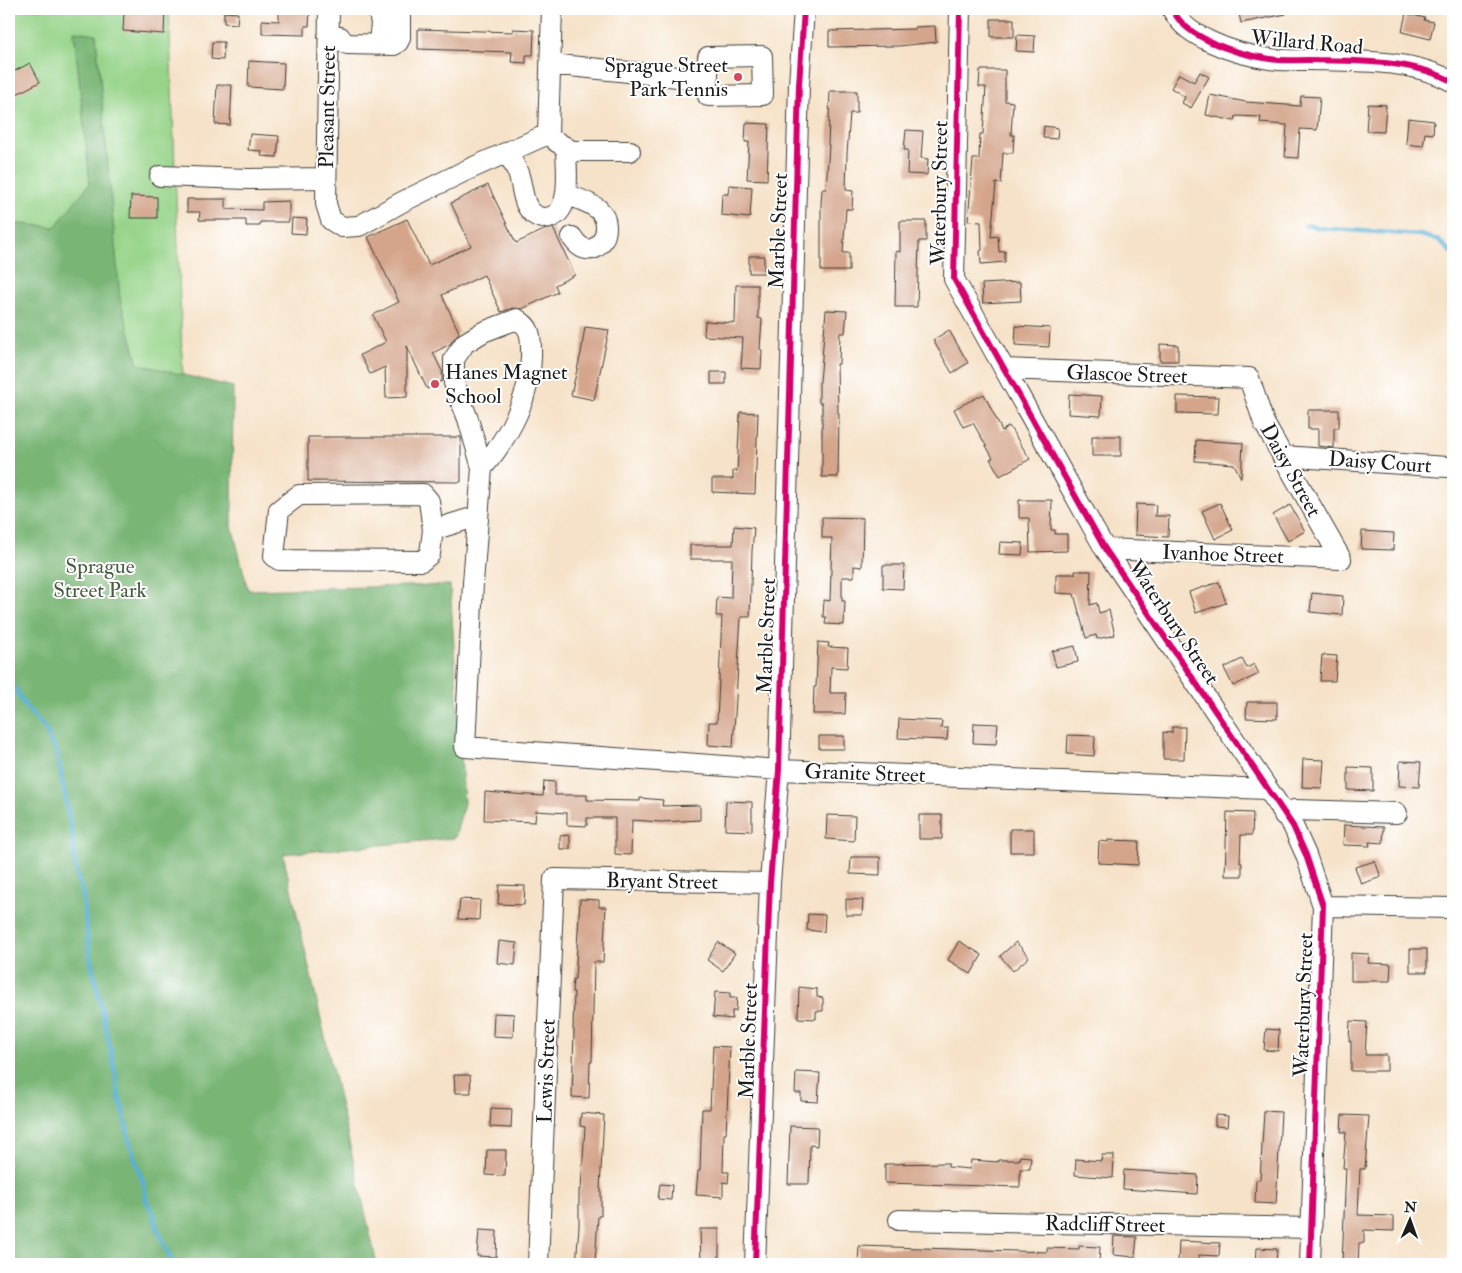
<svg xmlns="http://www.w3.org/2000/svg" width="1462" height="1273" viewBox="0 0 1462 1273" font-family="'IM FELL Double Pica',serif">
<style>
.green{fill:#97d48a;stroke:#5a7853}
.forest{fill:#79b676;stroke:#4a6949}
.lines{fill:none;stroke-linecap:round;stroke-linejoin:round}
.stream{stroke:#58b0d5;stroke-width:4.5}
.building{fill:#d4a58b}
.minor-casing{stroke:#3d3a36;stroke-width:22}
.minor{stroke:#fff;stroke-width:20}
.cycleway-casing{stroke:#fff;stroke-width:9}
.cycleway{stroke:#d6006c;stroke-width:6}
.poi-dot{fill:#d1495b;stroke:#fff;stroke-width:2}
.labels{text-anchor:middle;stroke-width:4;stroke-linejoin:round;paint-order:stroke}
.street-label{font-size:21px;fill:#1c1c1c;stroke:#fff}
.poi-label{font-size:21px;fill:#1c1c1c;stroke:#fff;text-anchor:end}
.park-label{font-size:21px;fill:#475c42;stroke:#fff}
</style>
<rect width="100%" height="100%" fill="#fff"/>
<filter id="ink" filterUnits="userSpaceOnUse"><feTurbulence type="fractalNoise" baseFrequency=".02" numOctaves="2"/><feDisplacementMap in="SourceGraphic" scale="10" xChannelSelector="R" yChannelSelector="G"/><feConvolveMatrix kernelMatrix="1 2 1 2 8 2 1 2 1" color-interpolation-filters="sRGB"/></filter>
<filter id="wash" filterUnits="userSpaceOnUse"><feTurbulence type="fractalNoise" baseFrequency=".0096" numOctaves="4" result="noise"/><feDisplacementMap in="SourceGraphic" scale="20" xChannelSelector="R" yChannelSelector="G"/><feGaussianBlur stdDeviation="1.12" result="paint"/><feColorMatrix in="noise" values="0 0 0 0 0 0 0 0 0 0 0 0 0 0 0 0 0 1.4 0 .05"/><feComposite in="paint" operator="in"/></filter>
<g filter="url(#wash)">
<rect width="100%" height="100%" fill="#f6e2c8"/>
<path class="green" d="M9,9H169L194,673L9,669Z"/>
<path class="forest" d="M74,31L96,34L120,299L138,364L233,387L232,526L248,590L450,585L464,803L455,838L283,854L377,1264H9V223L55,227L90,183Z"/>
<g class="lines">
<path class="stream" d="M1305,226L1310,225L1320,228L1420,235L1438,240L1453,254
M9,679L26,707L46,730L48,736L57,754L73,838V847L77,876L82,891L90,957L114,1066L120,1102L122,1106L130,1144L144,1185L146,1200L154,1215L157,1228L173,1264"/>
</g>
<g id="blocks">
<path class="building" d="M152,9H165L164,34L123,31L124,12L152,13Z
M279,9L310,10L309,26H305V35L262,34V20L279,21Z
M1238,9H1286V14L1241,23Z
M224,12L238,13L237,24L224,23Z
M1406,13L1425,18L1424,20L1434,22L1430,39L1402,32Z
M991,19H1014V37H991Z
M935,26L936,42L899,46L829,47V31L915,29V27Z
M418,29L513,32V29L534,30L533,55H526V63L511,62L512,52L418,49Z
M1017,35L1035,36L1034,52L1016,51Z
M212,42H224L223,60L211,59Z
M249,61L284,63L283,89L248,87Z
M30,63L40,82L9,98V74Z
M980,70H1005V101L1013,102L1011,135H1014L1013,153H1003L1001,184L996,183L991,237L998,236L999,252L1005,251V262L981,264L980,251L982,250L981,222L968,221L973,159H979L980,134H983L986,87H979Z
M1200,72L1209,77L1191,108L1182,103L1185,97L1171,88L1179,74L1194,82Z
M217,85H232L230,125L215,124Z
M830,91H857V113H850L847,154L846,190L853,191L852,209H846L843,253H849V271H821V204L822,189H826L829,145H828Z
M1210,95L1246,102L1300,106L1301,96L1320,97L1317,130L1300,129L1298,158L1285,157L1287,125L1260,123L1261,117L1236,116L1235,121L1206,115Z
M1368,104L1386,105L1384,132L1366,131Z
M1408,118L1434,121L1433,134L1425,133L1423,146L1406,144Z
M746,123L769,124L767,180L747,179L749,142H745Z
M1044,126L1058,128L1057,139L1043,138Z
M906,130L923,131L921,158L928,159L927,175L907,174L908,150H904Z
M250,134L279,136L277,157L261,156L262,151L248,150Z
M488,185L516,243L544,230L553,228L575,275L555,285L558,292L522,309L513,308L501,312L484,275L442,295L459,332L450,344L433,353L442,371V381L427,389L407,346V397L386,398L385,367L370,374L360,355L386,342L373,315L399,302L368,237L407,219L429,265L471,246L451,203Z
M729,185L752,187L750,218L721,215L722,194H728Z
M131,196L157,197V218H130Z
M187,199H226V209L262,210V202L289,201V222H260V226H246V220H199L200,212H187Z
M292,218L307,219L306,234L291,233Z
M900,221H926V241H919L917,307H895L896,251L900,252Z
M749,256H764V273H749Z
M1020,282L1021,301L983,303L982,284Z
M736,285H758V318L762,319L760,349L762,350L761,369L741,368L743,338L704,336L705,321L735,323Z
M826,310L847,311L845,333H840L839,364H837L838,413H839L838,477H822V403H819V382H820Z
M1016,326L1050,328L1049,347L1015,345Z
M585,327L609,330L594,400L571,395L581,353Z
M949,330L968,363L952,373L933,340Z
M1160,344L1178,345V361H1160Z
M711,372H726V384H711Z
M984,394L1002,431L1009,426L1030,459L1000,476L990,459L993,458L973,423L963,427L954,409Z
M1069,394L1102,396L1101,416L1068,414Z
M1177,396L1219,397L1218,414L1177,413Z
M1308,410H1339V428H1334V448L1318,446V429H1308Z
M740,412L758,413L755,494L712,492V479H733V471H737Z
M1092,436H1121V456H1092Z
M308,437H461V482L308,481Z
M1196,440L1243,443L1241,478L1234,464L1195,461Z
M1019,500H1052L1051,530H1055V534H1067V551L1030,552L1029,518H1019Z
M1220,503L1233,530L1215,539L1202,511Z
M1136,504L1156,505L1155,516H1169L1168,537L1135,535Z
M1290,505L1305,531L1288,541L1273,515Z
M822,517L863,518L862,567L854,566V577H842V601H845L844,625L825,624L826,617H823L824,600L830,601L832,538H822Z
M734,526L754,528L752,551L750,617H741L733,747L708,745L709,722H717L722,616H716L717,597L731,598L732,559H690V545H733Z
M1362,531L1394,533L1393,550L1361,549Z
M1000,542L1023,543L1022,555L999,554Z
M883,565H904L903,589L883,588Z
M1075,571H1091L1090,605L1097,603L1099,613L1109,610L1115,635L1097,639L1096,635L1086,638L1074,594L1056,593V574H1075Z
M1219,582L1226,603L1196,613L1189,592Z
M1312,593L1343,596L1342,615L1310,612Z
M818,642L829,643L828,647L848,648L847,668L831,667L830,693H846L845,714H813L814,687H816Z
M1075,646L1078,662L1056,667L1052,651Z
M1322,655L1337,656L1335,681H1320Z
M1242,659L1247,668L1254,664L1259,674L1233,686L1224,668Z
M1247,702H1277V719L1246,718Z
M899,719L942,721L941,728H948L947,740L898,738Z
M974,723L998,724L996,744L973,743Z
M1172,727H1185L1184,759H1163V732L1172,733Z
M1068,735L1095,736L1094,756L1067,754Z
M819,736H844V749H819Z
M1303,759L1324,760L1322,788L1302,787Z
M1400,761L1421,762L1419,787L1399,786Z
M1348,767L1373,768V791L1348,790Z
M544,781L555,782V795H587V800L640,801V798L663,800L662,806L700,805V820L661,822L632,820L631,855L615,854V818H587V826L567,825V813L536,811L535,822L484,820L485,792L543,796Z
M726,801L752,802V831L725,830Z
M1227,812L1253,813L1252,835H1241L1240,863H1242V876H1225Z
M827,815L855,816L854,841L826,839Z
M919,815H942V839H919Z
M1344,825L1384,827L1383,843L1369,842L1370,846L1343,845Z
M1010,829H1034V852H1010Z
M570,835V849H560V836Z
M1108,840L1139,841L1138,865L1098,863L1099,841L1108,842Z
M851,857H880V875L850,874Z
M1375,861L1381,877L1361,884L1355,867Z
M499,885L525,886L524,905L498,904Z
M460,899L480,900L479,920L458,919Z
M580,899L599,900V907H606L603,962H594L592,1062H590L589,1098L572,1097L574,1030H573L574,992H572L573,979H575Z
M846,899L863,900L862,915H846Z
M808,914L825,915L824,932L807,930Z
M499,941L517,943L515,965L497,963Z
M959,941L982,955L971,974L948,960Z
M718,942L735,953L723,971L707,960Z
M1016,942L1029,957L1013,971L1000,956Z
M1410,949H1427V972H1410Z
M1351,953L1369,954L1368,963L1391,964L1390,981H1351Z
M799,987L817,989V997L823,998V1011H816V1019L798,1018Z
M715,992L730,993V998H737L736,1011H732V1019L713,1017Z
M494,1013L514,1014L513,1037L493,1036Z
M1350,1021L1367,1022L1365,1055H1387V1071H1351V1041H1349Z
M1266,1029L1279,1030L1278,1051L1264,1050Z
M713,1046L730,1047L726,1134H724L723,1172H729L728,1183L723,1182V1197L696,1195L698,1171H700L702,1109H710Z
M796,1072L820,1073L818,1102L801,1101V1093H795Z
M454,1075H470L471,1093H455Z
M491,1108L512,1109L511,1128L490,1127Z
M1264,1111L1281,1112L1276,1204L1255,1203L1256,1180H1260Z
M581,1113L604,1115L600,1189H601V1216H598L595,1264H576L579,1227V1189H581L585,1127L580,1126Z
M1215,1115L1228,1116L1227,1127L1215,1126Z
M1342,1115L1369,1116L1365,1169H1360L1358,1215L1394,1216V1231L1364,1230V1243H1359L1358,1264H1342L1346,1168H1343L1346,1132H1341Z
M790,1126L818,1127L817,1146L810,1145L809,1184H788Z
M487,1150H506L505,1176L486,1175Z
M1102,1155H1114L1113,1178L1075,1175L1076,1159L1101,1161Z
M1020,1156L1031,1157L1030,1169H1020V1187L885,1183V1164L948,1163V1167L970,1169L971,1160L998,1162V1160H1019Z
M1124,1170L1198,1175L1197,1194L1123,1189Z
M660,1184L672,1185L671,1200L658,1199Z
M700,1229H719V1264H701Z
M479,1230L497,1231L496,1257L477,1256Z
M1114,1236L1137,1237L1135,1257L1113,1255Z
M1179,1241L1220,1243L1219,1256L1199,1255V1264H1178Z
M859,1246L1047,1252V1248L1079,1249V1246L1100,1247L1099,1264H858Z
M1257,1248L1277,1249L1276,1264H1256Z"/>
</g>
</g>
<g filter="url(#ink)">
<use href="#blocks" fill-opacity="0" stroke="#3d3a36" stroke-width="1"/>
<g class="lines">
<g class="minor-casing">
<path id="minor" d="M329,9L326,204L331,220L342,227L359,226L402,202L465,171L548,134
M378,9L381,23L379,44
M960,9L954,279L1105,549L1293,826L1306,855L1323,906L1310,1264
M1172,9C1181,26 1194,34 1211,42C1230,51 1250,56 1270,59C1282,61 1295,60 1308,60C1354,61 1413,59 1453,82
M328,36L340,37L343,41L347,44L394,45L398,42L400,38V9
M550,64L708,80V57L762,56L763,95L708,96V80
M548,134L552,9
M557,142L572,151H630
M508,152C511,159 515,166 518,173C522,183 522,197 527,206C531,213 537,218 545,218C574,217 566,168 566,148
M160,176L248,179L326,178
M566,194C576,198 589,202 598,209C620,229 592,270 572,237
M1004,369L1249,378L1264,423L1341,559
M1282,456L1447,467
M482,468C510,436 533,392 531,349C531,343 531,335 528,330C527,326 521,322 517,319L483,332L465,343L454,359V383L468,419L482,468L473,583L465,747L779,770L1267,789
M433,530L430,554L422,561L279,560L274,556L279,510L299,495L423,494L429,501L433,530L478,516
M1105,549L1341,559
M1284,815L1294,810L1397,813
M1323,906L1453,908
M899,1220L1312,1228
M538,1264L554,879L770,883
M755,1264L770,883L779,770L799,85L804,9"/>
</g>
<use href="#minor" class="minor"/>
<g class="cycleway-casing">
<path id="cycleway" d="M960,9L954,279L1105,549L1293,826L1306,855L1323,906L1310,1264
M1172,9C1181,26 1194,34 1211,42C1230,51 1250,56 1270,59C1282,61 1295,60 1308,60C1354,61 1413,59 1453,82
M755,1264L770,883L779,770L799,85L804,9"/>
</g>
<use href="#cycleway" class="cycleway"/>
</g>
</g>
<g class="poi-dot">
<circle cx="738" cy="77" r="5"/>
<circle cx="435" cy="384" r="5"/>
</g>
<g class="labels">
<g class="street-label">
<text transform="translate(1307 42) rotate(5)" y="7">Willard Road</text>
<text transform="translate(327 107) rotate(-89)" y="7">Pleasant Street</text>
<text transform="translate(939 193) rotate(-89)" y="7">Waterbury Street</text>
<text transform="translate(778 231) rotate(-88)" y="7">Marble Street</text>
<text transform="translate(1127 374) rotate(2)" y="7">Glascoe Street</text>
<text transform="translate(1380 462) rotate(4)" y="7">Daisy Court</text>
<text transform="translate(1291 470) rotate(61)" y="7">Daisy Street</text>
<text transform="translate(1223 554) rotate(2)" y="7">Ivanhoe Street</text>
<text transform="translate(1174 622) rotate(56)" y="7">Waterbury Street</text>
<text transform="translate(766 636) rotate(-88)" y="7">Marble Street</text>
<text transform="translate(865 773) rotate(2)" y="7">Granite Street</text>
<text transform="translate(662 881) rotate(1)" y="7">Bryant Street</text>
<text transform="translate(1303 1005) rotate(-88)" y="7">Waterbury Street</text>
<text transform="translate(748 1041) rotate(-88)" y="7">Marble Street</text>
<text transform="translate(546 1071) rotate(-88)" y="7">Lewis Street</text>
<text transform="translate(1105 1224) rotate(1)" y="7">Radcliff Street</text>
</g>
<g class="poi-label">
<text x="728" y="72">Sprague Street<tspan x="728" dy="24">Park Tennis</tspan></text>
<text x="445" y="379" text-anchor="start">Hanes Magnet<tspan x="445" dy="24">School</tspan></text>
</g>
<g class="park-label">
<text x="100" y="573">Sprague<tspan x="100" dy="24">Street Park</tspan></text>
</g>
</g>
<rect width="1462" height="1273" fill="none" stroke="#fff" stroke-width="30"/>
<g transform="translate(1410 1220) rotate(2)" stroke="#ffffff" stroke-width="4" paint-order="stroke">
<path d="M0-4L9 19L0 12L-9 19Z" fill="#1c1c1c"/>
<text y="-8" font-size="14" font-weight="bold" text-anchor="middle" fill="#1c1c1c">N</text>
</g>
</svg>
